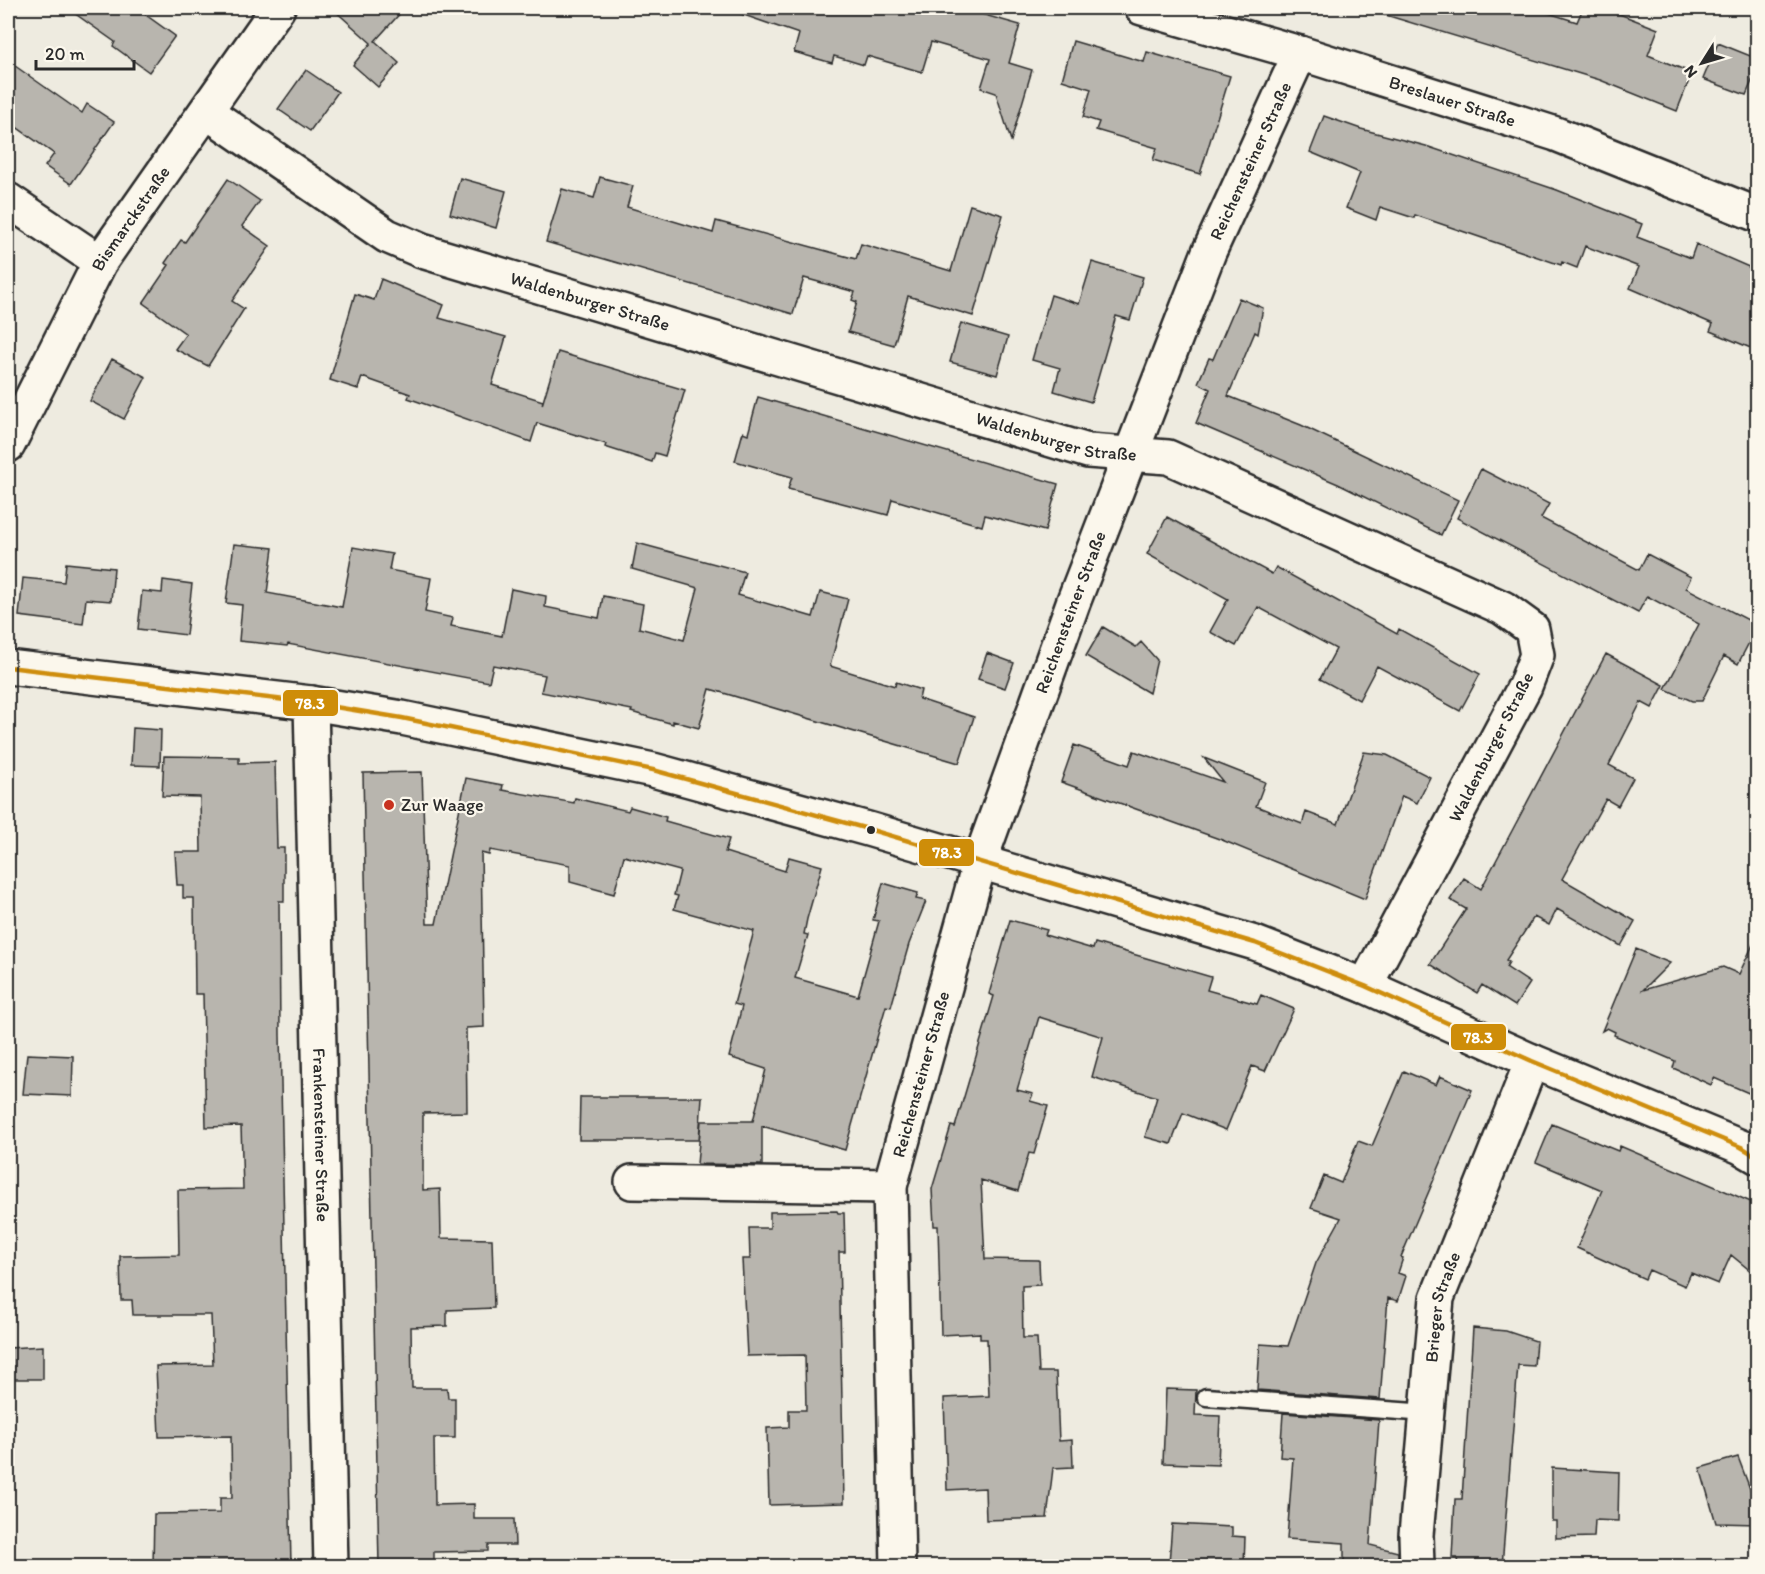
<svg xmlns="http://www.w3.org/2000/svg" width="1765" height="1574" viewBox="0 0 1765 1574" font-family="Itim,sans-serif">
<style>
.building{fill:#b8b5ae;stroke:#2b2b2b;stroke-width:1.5}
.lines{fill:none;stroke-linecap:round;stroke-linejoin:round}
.service-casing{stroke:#2b2b2b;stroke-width:21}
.minor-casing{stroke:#2b2b2b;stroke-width:38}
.service{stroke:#fbf7ec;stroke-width:16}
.minor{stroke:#fbf7ec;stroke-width:33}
.bus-1-casing{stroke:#fbf7ec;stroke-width:9}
.bus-1{stroke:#ce8d09;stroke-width:4.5}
.poi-dot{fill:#c8321e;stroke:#fbf7ec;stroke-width:2}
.bus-dot{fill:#2b2b2b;stroke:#fbf7ec;stroke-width:2}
.labels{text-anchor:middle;stroke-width:4.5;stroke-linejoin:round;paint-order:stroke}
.street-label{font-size:18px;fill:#2b2b2b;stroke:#fbf7ec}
.poi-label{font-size:18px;fill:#2b2b2b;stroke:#fbf7ec;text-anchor:start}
.line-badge{stroke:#fbf7ec;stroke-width:2}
.badge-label{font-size:16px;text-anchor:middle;font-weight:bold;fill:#fff}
</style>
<rect width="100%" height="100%" fill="#eeebe0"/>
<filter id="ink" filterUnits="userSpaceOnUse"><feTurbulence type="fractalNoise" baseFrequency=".0167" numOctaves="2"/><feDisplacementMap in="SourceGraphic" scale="12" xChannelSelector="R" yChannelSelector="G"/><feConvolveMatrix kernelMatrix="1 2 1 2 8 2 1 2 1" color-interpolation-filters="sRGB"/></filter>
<g filter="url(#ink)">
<path class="building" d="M67,8H136L175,36L149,72L113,46L115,42Z
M332,8H405L375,41L399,63L378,87L353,65L371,43Z
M735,8H960L1020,25L1009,63L1032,70L1011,141L996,93L981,88L990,59L931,42L922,72L867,56L864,65L834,56L832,63L794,52L799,34L735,12Z
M1380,8H1533L1577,22L1583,8H1604L1658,29L1648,55L1692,73L1677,111L1600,80L1379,13Z
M1073,41L1144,62L1147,52L1230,76L1200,174L1153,160L1157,148L1096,130L1099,122L1083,117L1091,89L1062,80Z
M1718,43L1758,59V67L1746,95L1703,79Z
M8,61L82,113L87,104L114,122L71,184L45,166L54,154L8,121Z
M306,70L338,92L310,131L278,109Z
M1324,116L1361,129L1426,146L1557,190L1642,224L1637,237L1691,258L1696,244L1758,271V351L1710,331L1713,324L1630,288L1639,267L1585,246L1577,268L1562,262L1561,265L1415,215L1414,218L1380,207L1376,220L1346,208L1360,173L1310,152Z
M600,177L633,186L627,207L713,233L716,221L856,259L861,244L951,271L970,205L1003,215L973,316L908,296L894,345L848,332L857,302L852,300L855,292L804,278L793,314L546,242L562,189L594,198Z
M460,178L506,191L496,228L450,214Z
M228,179L260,201L242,226L270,246L232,301L244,309L208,366L175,349L186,334L143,303L169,265L165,263L181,240L185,242Z
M1092,262L1143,277L1130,320L1116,316L1091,402L1054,391L1060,368L1032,360L1051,295L1079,304Z
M381,279L444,305L439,318L506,337L492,385L543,401L542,405L558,352L685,390L665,456L655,453L652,462L605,447L606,444L537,423L531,442L408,398L410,394L362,377L358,389L330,380L355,294L374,300Z
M1239,298L1263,308L1258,334L1255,332L1228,396L1301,425L1458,500L1441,535L1338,484L1196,423L1210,389L1198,383L1209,358L1213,359Z
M961,323L1008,337L997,375L950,362Z
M112,359L146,377L124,419L90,401Z
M758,397L1058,484L1045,531L985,515L982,526L892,499L888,515L788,489L792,477L735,461L743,432L748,434Z
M1481,469L1549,504L1541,518L1639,570L1647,554L1691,577L1686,588L1758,625L1738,664L1724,656L1702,701H1692L1665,689L1699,624L1647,596L1638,613L1457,518Z
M1167,517L1272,574L1276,567L1397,634L1399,629L1480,674L1460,711L1377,666L1359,700L1320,679L1336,649L1258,607L1236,646L1210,632L1228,599L1147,554Z
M637,543L745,572L738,595L813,617L820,592L848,599L830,666L895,686L896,682L921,690L919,699L974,717L959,763L710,689L699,728L673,721V724L631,712L632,710L541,692L545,675L493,665L489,682L288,644L287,646L239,641L242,605L226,603L234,544L273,548L267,593L342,607L353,547L392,554L389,570L431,578L425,612L453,618L451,626L502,636L511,589L546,596L545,607L599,618L603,596L643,604L639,628L684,640L698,588L632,569Z
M66,563L114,568L111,601L86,599L83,624L19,616L23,578L64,582Z
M163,580L192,584L186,635L138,629L142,591L162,593Z
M1103,627L1136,647L1141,642L1157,660L1149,693L1086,656Z
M987,653L1014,663L1005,688L978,679Z
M1606,654L1664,685L1652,708L1641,702L1609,765L1633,778L1618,806L1606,799L1562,879L1635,921L1621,946L1557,909L1549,925L1534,917L1506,960L1509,962L1506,967L1530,983L1515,1006L1482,985L1477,993L1430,964L1466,909L1450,900L1464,878L1481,889Z
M133,728L161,730L160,766L131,765Z
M1074,745L1129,765L1134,751L1223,782L1204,758L1265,782L1256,806L1302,824L1306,812L1338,824L1364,752L1387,755L1430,777L1417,803L1402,796L1365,899L1222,840L1061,782Z
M164,756L239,757V763L275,762L277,848H284V901H279L280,1035L291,1566H153L154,1514L220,1513V1498H232L231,1436L159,1437L156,1366L213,1365L211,1315H133L132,1300H121L120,1256L179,1255L178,1190L243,1189L241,1126L206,1127L203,994H195L194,898H183V885H177L175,852H201L200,797L162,796Z
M422,772L427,924H436L466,778L503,785L502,790L574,803L575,798L628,811L630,807L666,817L665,821L729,839L725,852L785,871L789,857L822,866L807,919L804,934L808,935L795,978L858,996L879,921L873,920L883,883L918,893L916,899L926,901L909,944L891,1007L886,1006L845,1150L762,1126V1165L697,1164L701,1121H753L766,1069L729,1057L742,1006L734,1004L754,931L674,909L678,896L674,895L680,871L624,856L614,894L570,882V865L490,850L489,855L481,853L484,1027L466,1028L467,1112L423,1113V1190L440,1189L441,1238L492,1239L494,1308L447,1310V1326L411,1327L412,1388H447L448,1398H455V1438H434L435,1505L474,1504V1519H514L515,1545H488V1551L434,1552V1566H379L363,773Z
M1010,920L1047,930L1045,935L1093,949L1095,943L1211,977L1207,990L1257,1004L1261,995L1294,1009L1265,1071L1252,1066L1226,1130L1183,1113L1171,1144L1145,1137L1157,1097L1092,1077L1103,1037L1039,1017L1017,1090L1033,1094L1030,1101L1048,1106L1034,1154L1029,1153L1018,1191L981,1180L985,1259L1039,1260L1040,1285L1022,1286L1023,1338H1037L1039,1372H1056L1059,1441L1072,1440L1073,1467L1053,1468L1047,1518L986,1520L985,1488L947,1490L944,1398L989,1396L987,1339H980V1333L941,1335L938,1226H934L932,1189L951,1126L955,1127L994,996L989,994Z
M1758,934V1097L1714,1078L1711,1085L1698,1079L1673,1068L1675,1061L1614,1035L1615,1032L1607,1028L1602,1031L1636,949L1670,963L1643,990L1723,967L1739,974Z
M27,1054L73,1056L72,1096L23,1094Z
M1404,1071L1436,1085L1440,1076L1472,1090L1401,1257L1403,1258L1398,1273L1406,1276L1398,1301L1388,1298L1380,1399L1257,1390L1260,1344L1288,1346L1316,1263L1341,1218L1311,1208L1324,1176L1341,1183L1358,1141L1372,1146Z
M580,1097H702L699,1140H579Z
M1552,1124L1618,1151L1620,1146L1758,1205V1277L1731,1255L1718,1284L1691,1273L1685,1286L1649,1270L1645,1279L1577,1248L1602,1190L1536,1162Z
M837,1211L838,1213H844L845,1252H839L844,1503L769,1505L767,1428L789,1427V1410H806L805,1355L747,1356L742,1259H750L749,1228H770V1212Z
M1473,1328L1506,1331L1536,1341L1534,1366L1518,1365L1502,1566H1458L1457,1558H1452L1455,1499H1462Z
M43,1346V1379H9L8,1348Z
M1166,1389L1196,1390L1195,1415L1220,1416L1218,1465L1163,1463Z
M1283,1413L1379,1420L1370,1545L1398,1552V1566H1344V1543L1287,1539L1293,1458L1280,1457Z
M1738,1457L1758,1510V1524L1716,1523L1700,1468Z
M1552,1468L1619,1472L1618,1521L1595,1520L1594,1537L1556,1538V1521H1552Z
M1172,1524L1232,1527V1536L1245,1537L1244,1565L1169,1563Z"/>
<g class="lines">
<g class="service-casing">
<path id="service" d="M1206,1397L1428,1413"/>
</g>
<g class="minor-casing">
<g id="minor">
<path id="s1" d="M1142,8L1300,53L1556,134L1758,215"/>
<path id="s2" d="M207,112L387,236L422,251L1088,451L1168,457L1503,608L1532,629L1537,655L1525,686L1365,986"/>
<path d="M8,200L100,262"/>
<path id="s3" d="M8,445L100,262L278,8"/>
<path d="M8,667L311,703L402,718L653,770L868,829L1255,943L1365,986L1532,1061L1741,1147L1758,1157"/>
<path id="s4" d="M311,703L331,1566"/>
<path d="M632,1182L890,1186"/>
<path id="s5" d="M898,1566L890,1186L980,861L1073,603L1209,252L1300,53"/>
<path id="s6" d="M1417,1566L1416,1535L1437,1298L1532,1061"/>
</g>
</g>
<use href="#service" class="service"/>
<use href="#minor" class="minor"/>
<g class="bus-1-casing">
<path id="bus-1" d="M8,667L311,703L402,718L653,770L868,829L1255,943L1365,986L1532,1061L1741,1147L1758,1157"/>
</g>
<use href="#bus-1" class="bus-1"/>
</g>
</g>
<circle class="poi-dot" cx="389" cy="805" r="6"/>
<circle class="bus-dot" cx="871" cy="830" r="5"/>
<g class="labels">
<g class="street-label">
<text dy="6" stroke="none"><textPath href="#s1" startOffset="324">Breslauer Straße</textPath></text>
<text dy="6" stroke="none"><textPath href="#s5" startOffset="1468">Reichensteiner Straße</textPath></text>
<text dy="6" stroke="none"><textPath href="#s3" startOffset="258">Bismarckstraße</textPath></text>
<text dy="6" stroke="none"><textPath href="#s2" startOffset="432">Waldenburger Straße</textPath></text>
<text dy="6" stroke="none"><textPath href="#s2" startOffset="918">Waldenburger Straße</textPath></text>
<text dy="6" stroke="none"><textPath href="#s5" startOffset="982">Reichensteiner Straße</textPath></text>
<text transform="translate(1491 747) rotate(-63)" y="6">Waldenburger Straße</text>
<text dy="6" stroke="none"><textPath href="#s5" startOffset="496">Reichensteiner Straße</textPath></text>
<text dy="6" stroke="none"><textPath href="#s4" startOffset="432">Frankensteiner Straße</textPath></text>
<text dy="6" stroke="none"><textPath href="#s6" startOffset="261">Brieger Straße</textPath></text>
</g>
<g class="poi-label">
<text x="401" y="811">Zur Waage</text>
</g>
</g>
<g class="line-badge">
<rect x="282" y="689" width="57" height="28" rx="6" fill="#ce8d09"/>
<rect x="918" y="838" width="57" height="29" rx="6" fill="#ce8d09"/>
<rect x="1450" y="1023" width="57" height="28" rx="6" fill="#ce8d09"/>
</g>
<g class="badge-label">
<text x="310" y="709">78.3</text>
<text x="947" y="858">78.3</text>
<text x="1478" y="1043">78.3</text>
</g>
<rect width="1765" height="1574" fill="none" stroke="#fbf7ec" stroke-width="30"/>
<rect x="15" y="15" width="1735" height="1544" fill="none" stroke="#2b2b2b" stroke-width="2" filter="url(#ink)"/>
<g transform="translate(1702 63) rotate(233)" stroke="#fbf7ec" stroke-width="4.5" paint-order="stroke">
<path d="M0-4.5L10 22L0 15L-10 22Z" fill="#2b2b2b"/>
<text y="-9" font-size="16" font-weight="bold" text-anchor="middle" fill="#2b2b2b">N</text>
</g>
<path d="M36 60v9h98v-9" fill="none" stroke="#2b2b2b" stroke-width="3"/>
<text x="45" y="60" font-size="18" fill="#2b2b2b" stroke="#fbf7ec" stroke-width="4.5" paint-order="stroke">20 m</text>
</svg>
